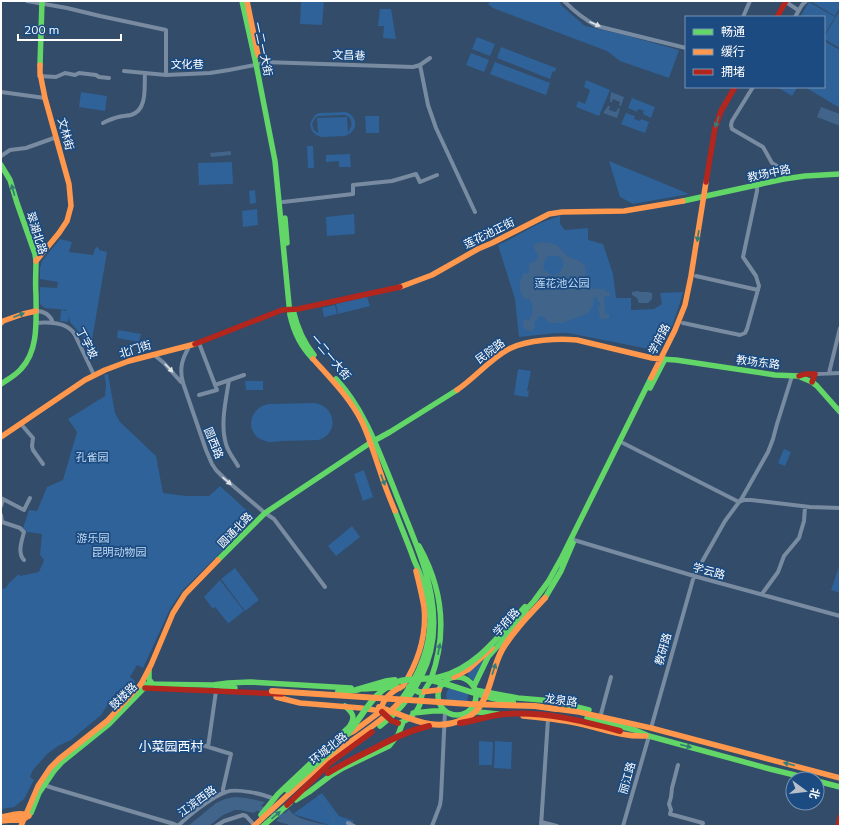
<svg xmlns="http://www.w3.org/2000/svg" width="841" height="827" viewBox="0 0 841 827" font-family="Mulish,'Noto Sans SC',sans-serif">
<style>
.green{fill:#2f6298;fill-rule:evenodd}
.water{fill:#41648b;fill-rule:evenodd}
.lines{fill:none;stroke-linecap:round;stroke-linejoin:round}
.stream{stroke:#41648b;stroke-width:1}
.river{stroke:#41648b;stroke-width:6}
.street{stroke:#788ba0;stroke-width:4}
.fast{stroke:#63d668;stroke-width:5.5}
.slow{stroke:#ff974d;stroke-width:5.5}
.jam{stroke:#b3261e;stroke-width:5.5}
.fast-bridge{stroke:#63d668;stroke-width:6}
.slow-bridge{stroke:#ff974d;stroke-width:6}
.jam-bridge{stroke:#b3261e;stroke-width:6}
.oneway{fill:#dde2e7}
.oneway2{fill:#347c78}
.labels{text-anchor:middle;stroke-width:3.5;stroke-linejoin:round;paint-order:stroke}
.street-label{font-size:11px;fill:#fff;stroke:#1b4b80}
.park-label{font-size:11px;fill:#c3ddf7;stroke:#1b4b80}
.quarter-label{font-size:13px;fill:#fff;stroke:#1b4b80}
</style>
<rect width="100%" height="100%" fill="#324c69"/>
<path class="green" d="M301,1H324L322,25L300,24Z
M490,1H559L562,6L585,26L621,34L679,50L669,78L620,61L607,51L493,8L488,4Z
M810,1H840V7L835,16Z
M809,2L835,17L824,35V17H800Z
M380,9H391L396,39L383,38L384,26H378Z
M840,10V48L824,39V37Z
M477,37L495,44L490,56L472,49Z
M824,41L840,50V108L805,87H824Z
M501,47L556,68L555,72L553,71L550,79L497,58Z
M471,53L489,60L484,72L466,65Z
M495,62L550,83L546,95L490,74Z
M586,80L610,90L599,116L576,107L578,101L585,104L590,90L584,87Z
M777,87H795L797,88L792,96Z
M81,92L107,96L105,111L79,107Z
M632,98L655,107L651,118L643,114L644,111L638,109L637,112L628,108Z
M346,112C359,117 358,132 345,136L321,137C313,134 311,131 310,123L315,115L319,113ZM345,115C353,118 353,126 348,132L347,117L317,118L318,133L314,130L312,124L316,117L319,116Z
M626,113L635,116L634,119L640,121L641,119L649,122L645,133L621,124Z
M365,116H379V133H366Z
M307,146H313L314,168H308Z
M350,154L351,167H339V161L326,162V155Z
M609,161L689,194L633,204L620,197Z
M232,162L233,184L199,185L198,163Z
M255,190L256,203L250,204L249,191Z
M257,209L258,225L243,227L242,211Z
M354,214L355,234L327,236L326,217Z
M560,216V224L565,230L588,228V240L603,244L613,274L616,298H631V310L654,309L662,304L660,293L683,292C677,314 671,332 659,351L568,333H556L519,337L515,299L498,245C519,236 537,222 560,216Z
M60,239L72,242L69,252L93,255L96,247L99,248V250L107,252L91,346L70,322L69,316L68,322L60,321L61,310L67,311V310L45,308L40,304V287L57,288L58,282L40,279V268L42,261Z
M367,297L370,306L338,314L336,304Z
M335,305L337,314L324,317L322,308Z
M118,330L141,334L139,342L117,338Z
M518,369L531,371L527,391H529L528,397L514,395Z
M108,374L115,413L120,422L156,456L163,493L186,496H209L220,486L253,516L223,550L183,590L170,609L143,668L137,665L130,677L134,680L135,683L128,691L120,693L117,691L101,715L71,740L58,746L47,754L33,770L30,777L34,780L24,799L14,807L1,809V588L5,589L9,583L19,574L20,576L39,572L44,560L40,555L42,534L27,532L23,528L29,510L37,511L47,487L63,480L77,432L68,419L105,396L106,384L104,375Z
M245,381H263V390H246Z
M313,403C336,404 340,435 318,440C306,440 295,441 283,441C277,441 270,443 265,441C244,435 248,407 269,404Z
M784,449L791,452L785,466L778,463Z
M364,470L373,497L363,501L354,474Z
M352,526L360,537L336,556L328,546Z
M840,564V593L831,590Z
M235,568L259,600L245,611L221,579Z
M220,580L244,611L225,626L228,623L215,607L212,609V608L204,597Z
M484,659L474,681L468,676V672Z
M450,687L468,693C470,716 435,705 450,687Z
M479,741L493,742L492,765H479Z
M495,741L512,742L511,769L494,768Z
M322,793L339,816L354,821L351,826H332L293,814Z"/>
<path class="water" d="M611,92L624,97L621,106H619L620,102L613,99L612,102H610Z
M608,106H610L609,110L616,112L618,108L620,109L617,118L603,113Z
M821,107L840,114V126L817,117Z
M231,151V155L211,157L210,153Z
M540,242L550,243L557,245L567,256L581,262L585,266L587,287C594,288 599,290 605,289L606,292H610V296H606V297L604,298L605,314H609V318L600,319L598,306L600,305V303L598,301L597,297H594L593,306L587,314L562,323H549L544,317L539,316L534,324L535,327L532,331C525,331 521,326 524,319L529,320C534,310 534,308 529,298L525,300C518,288 518,286 524,273L528,274L530,269L528,265L530,263H533L538,257L533,245ZM549,256C552,256 554,255 556,256C568,258 564,273 554,276L544,270C543,264 544,259 549,256Z
M637,291C642,293 647,291 652,293V299L648,303H639L637,298L632,295V292Z
M235,797L246,798L265,802L254,813L240,810H235L223,815L209,826H188L216,803L225,799Z
M289,809C294,820 320,823 331,826H293L276,821Z"/>
<g class="lines">
<path class="stream" d="M318,795L334,818L331,826"/>
<path class="river" d="M251,806L290,818"/>
<path class="street" d="M27,1L67,8L100,16L166,30V75L210,73L229,70L260,64
M564,1C574,11 585,20 597,26L686,48
M786,2L798,10
M743,17L750,1
M795,17L802,5L806,1
M264,62L413,67L420,65L430,58
M420,65L428,105L436,128L475,212
M124,71L166,75
M39,76L56,77L65,73L75,75L79,73L96,75L99,77L109,78
M753,87L732,121L731,125L732,129L763,147L772,163L780,168L782,171L783,176
M1,92L45,98
M103,123C107,121 111,119 115,118C120,116 126,116 131,115C148,110 144,86 145,73
M1,156L10,150L26,148L54,138
M283,202L353,194V185L392,181L416,174L420,182L437,175
M696,276L758,290
M36,311C44,311 50,314 53,323
M36,323C48,322 68,322 75,335L94,375
M683,323L740,335L745,333L747,329L759,286L756,276L743,257L757,191V185
M190,345C182,359 179,368 183,383L206,450L212,464L216,470L225,479L265,513L274,519L325,587
M153,354L164,363L181,382
M829,373L840,328
M815,374L840,373
M229,380C226,400 220,424 226,444C228,452 234,459 238,466
M215,385L244,375
M199,395L217,390L199,343
M21,424L33,438L32,446L33,450L43,464
M623,443L739,502L744,500H751L810,507L840,508
M1,498L24,510L30,498
M1,506L3,499
M1,515L2,522L20,528L24,532C22,540 17,553 24,560
M574,540L694,576L840,616
M762,594L778,572L784,556L799,538L804,521L805,507
M601,714L611,677
M651,728L694,576L725,521L742,498L768,452L773,439L777,424L792,376
M189,741L231,754L223,789V793
M208,747L216,691
M678,765L672,788L671,797L669,804L671,810L670,814L703,823L702,826
M44,785L53,788L174,824L178,826
M541,822L557,826
M348,823L354,826
M178,826C188,816 213,796 226,792C236,788 264,794 274,799
M216,826L224,821L243,815L246,816L255,826
M432,826L440,805L441,798L445,711
M541,826L548,719
M623,826L649,736"/>
<path class="fast" d="M242,1L256,64L275,161L290,315C294,333 301,347 313,359
M40,65L42,1
M1,165L10,180L17,203L35,254L36,261C36,272 35,284 36,295C36,320 39,350 21,369C15,376 8,379 1,384
M683,201L784,179L805,176L840,174
M285,218L287,243
M293,310C297,327 303,342 314,355
M661,359L676,360L775,375L798,376L812,382L817,386L840,412
M336,379C365,410 379,452 395,491C418,551 453,615 421,677C414,691 405,704 394,714C390,718 385,722 380,726
M650,388L665,359
M395,511C401,527 408,543 414,560C420,573 425,586 428,600C435,636 422,671 401,700
M218,560L265,513L370,443L390,432L457,390
M545,598L561,571L573,543
M522,614L534,601L548,582L562,557L651,378
M149,670V679L153,685
M438 696a19 19 0 1 1 38 0a19 19 0 1 1-38 0Z
M141,684L213,685L235,688
M213,685L228,683L250,682L351,688
M474,686L488,657L527,613
M364,689L395,687L400,688
M475,690L518,698L553,701L589,710
M469,711L498,714
M413,713L433,711H445
M587,718L635,730L649,736L770,769L811,779
M398,723C407,722 417,713 420,704C421,701 421,698 422,695C424,689 429,685 431,679C448,632 443,589 419,546
M817,781L840,787
M296,800L309,792L330,776L343,768L389,746L398,735L403,722
M31,813L39,793L54,771L62,762L109,724L143,689L145,688
M261,815L278,794L349,727C356,717 353,713 345,706
M263,826L290,803"/>
<path class="slow" d="M247,1L258,55
M36,261L59,233L67,221L71,206L69,184L45,98L40,73V65
M400,287L432,275L478,249L492,243L549,214L562,212L624,211L683,201
M1,323L3,321L23,314L36,311
M313,359C331,379 350,398 362,422C370,439 375,457 381,474C385,487 390,499 395,511
M651,378L675,330L685,305L691,276L706,182
M457,390C475,378 492,357 511,348C528,340 558,338 577,340L652,358L661,359
M1,437L85,380L105,370L129,361L195,344
M454,677L469,669L492,648
M403,686C418,662 427,635 424,607C422,595 419,583 416,571
M421,692L439,690
M276,697L300,703L361,708L381,711L382,712
M556,709L579,712L651,728L840,778
M523,716C544,718 565,720 585,725C605,730 625,737 646,736
M348,734L354,731L381,711C382,699 391,692 401,687
M1,817C9,816 22,811 29,816
M1,821L24,819L27,817
M21,826L38,786L50,768L59,759L107,721L141,684L151,665L173,613L185,594L218,560
M254,826L326,760C351,739 380,725 401,700"/>
<path class="jam" d="M777,17L786,1
M706,182L715,128L721,111L735,87
M195,344L282,310L298,309L400,287
M799,376L805,374H815L812,382
M145,688L282,694
M287,805L330,763L372,732
M838,826L840,817"/>
<path class="fast-bridge" d="M430,680C458,686 484,699 513,702
M409,687L419,692
M338,692L356,690L387,681L395,680
M287,790C305,773 325,758 342,740C362,720 371,690 400,681C413,678 427,680 440,677C477,668 501,633 525,607"/>
<path class="slow-bridge" d="M272,691L469,704L535,706L556,709
M379,707C408,716 432,734 464,719C472,716 479,709 483,701C492,685 493,666 502,650C513,631 530,614 545,598"/>
<path class="jam-bridge" d="M382,712L392,721L398,723
M460,723C475,721 490,715 505,714C544,711 583,721 620,731
M328,773C344,763 361,755 377,747C394,738 410,730 429,726"/>
</g>
<defs><path id="oneway-solid" d="M-6-.8H1V-3.2L6.5 0L1 3.2V.8H-6Z"/></defs>
<g class="oneway">
<use href="#oneway-solid" transform="translate(595 24) rotate(23)"/>
<use href="#oneway-solid" transform="translate(169 368) rotate(46)"/>
<use href="#oneway-solid" transform="translate(227 481) rotate(41)"/>
</g>
<g class="oneway2">
<use href="#oneway-solid" transform="translate(717 122) rotate(109)"/>
<use href="#oneway-solid" transform="translate(13 190) rotate(-106)"/>
<use href="#oneway-solid" transform="translate(698 236) rotate(99)"/>
<use href="#oneway-solid" transform="translate(19 315) rotate(-21)"/>
<use href="#oneway-solid" transform="translate(383 480) rotate(69)"/>
<use href="#oneway-solid" transform="translate(439 649) rotate(-79)"/>
<use href="#oneway-solid" transform="translate(494 669) rotate(-72)"/>
<use href="#oneway-solid" transform="translate(686 746) rotate(15)"/>
<use href="#oneway-solid" transform="translate(789 764) rotate(-165)"/>
<use href="#oneway-solid" transform="translate(276 815) rotate(-41)"/>
</g>
<g class="labels">
<g class="street-label">
<text transform="translate(263 49) rotate(78)" y="4">一二一大街</text>
<text transform="translate(349 55) rotate(2)" y="4">文昌巷</text>
<text x="187" y="68">文化巷</text>
<text transform="translate(66 134) rotate(75)" y="4">文林街</text>
<text transform="translate(769 173) rotate(-12)" y="4">教场中路</text>
<text transform="translate(37 233) rotate(72)" y="4">翠湖北路</text>
<text transform="translate(489 233) rotate(-26)" y="4">莲花池正街</text>
<text transform="translate(659 339) rotate(-62)" y="4">学府路</text>
<text transform="translate(87 343) rotate(62)" y="4">丁字坡</text>
<text transform="translate(135 349) rotate(-17)" y="4">北门街</text>
<text transform="translate(490 351) rotate(-36)" y="4">民院路</text>
<text transform="translate(331 357) rotate(50)" y="4">一二一大街</text>
<text transform="translate(758 362) rotate(7)" y="4">教场东路</text>
<text transform="translate(214 443) rotate(68)" y="4">圆西路</text>
<text transform="translate(235 530) rotate(-46)" y="4">圆通北路</text>
<text transform="translate(709 571) rotate(15)" y="4">学云路</text>
<text transform="translate(506 622) rotate(-48)" y="4">学府路</text>
<text transform="translate(663 649) rotate(-74)" y="4">教研路</text>
<text transform="translate(123 696) rotate(-44)" y="4">鼓楼路</text>
<text transform="translate(561 700) rotate(8)" y="4">龙泉路</text>
<text transform="translate(328 748) rotate(-38)" y="4">环城北路</text>
<text transform="translate(627 778) rotate(-74)" y="4">丽江路</text>
<text transform="translate(197 801) rotate(-36)" y="4">江滨西路</text>
</g>
<g class="park-label">
<text x="562" y="287">莲花池公园</text>
<text x="92" y="461">孔雀园</text>
<text x="93" y="542">游乐园</text>
<text x="119" y="556">昆明动物园</text>
</g>
<g class="quarter-label">
<text x="171" y="751">小菜园西村</text>
</g>
</g>
<rect width="841" height="827" fill="none" stroke="#ffffff" stroke-width="4"/>
<rect x="685" y="16" width="140" height="72" fill="#1b4b80" stroke="#7693b3"/>
<rect x="693" y="29" width="20" height="6" fill="#63d668" stroke="#7693b3"/>
<text x="721" y="36" font-size="12" fill="#ffffff">畅通</text>
<rect x="693" y="49" width="20" height="6" fill="#ff974d" stroke="#7693b3"/>
<text x="721" y="56" font-size="12" fill="#ffffff">缓行</text>
<rect x="693" y="69" width="20" height="6" fill="#b3261e" stroke="#7693b3"/>
<text x="721" y="76" font-size="12" fill="#ffffff">拥堵</text>
<g transform="translate(805 791) rotate(105)"><circle r="19" fill="#1b4b80" stroke="#7693b3"/>
<path d="M0-3L7 15L0 10L-7 15Z" fill="#b7c0ca"/>
<text y="-6" font-size="11" font-weight="bold" text-anchor="middle" fill="#ffffff">北</text>
</g>
<path d="M18 34v6h103v-6" fill="none" stroke="#ffffff" stroke-width="2"/>
<text x="24" y="34" font-size="12" fill="#ffffff" stroke="#1b4b80" stroke-width="3" paint-order="stroke">200 m</text>
</svg>
